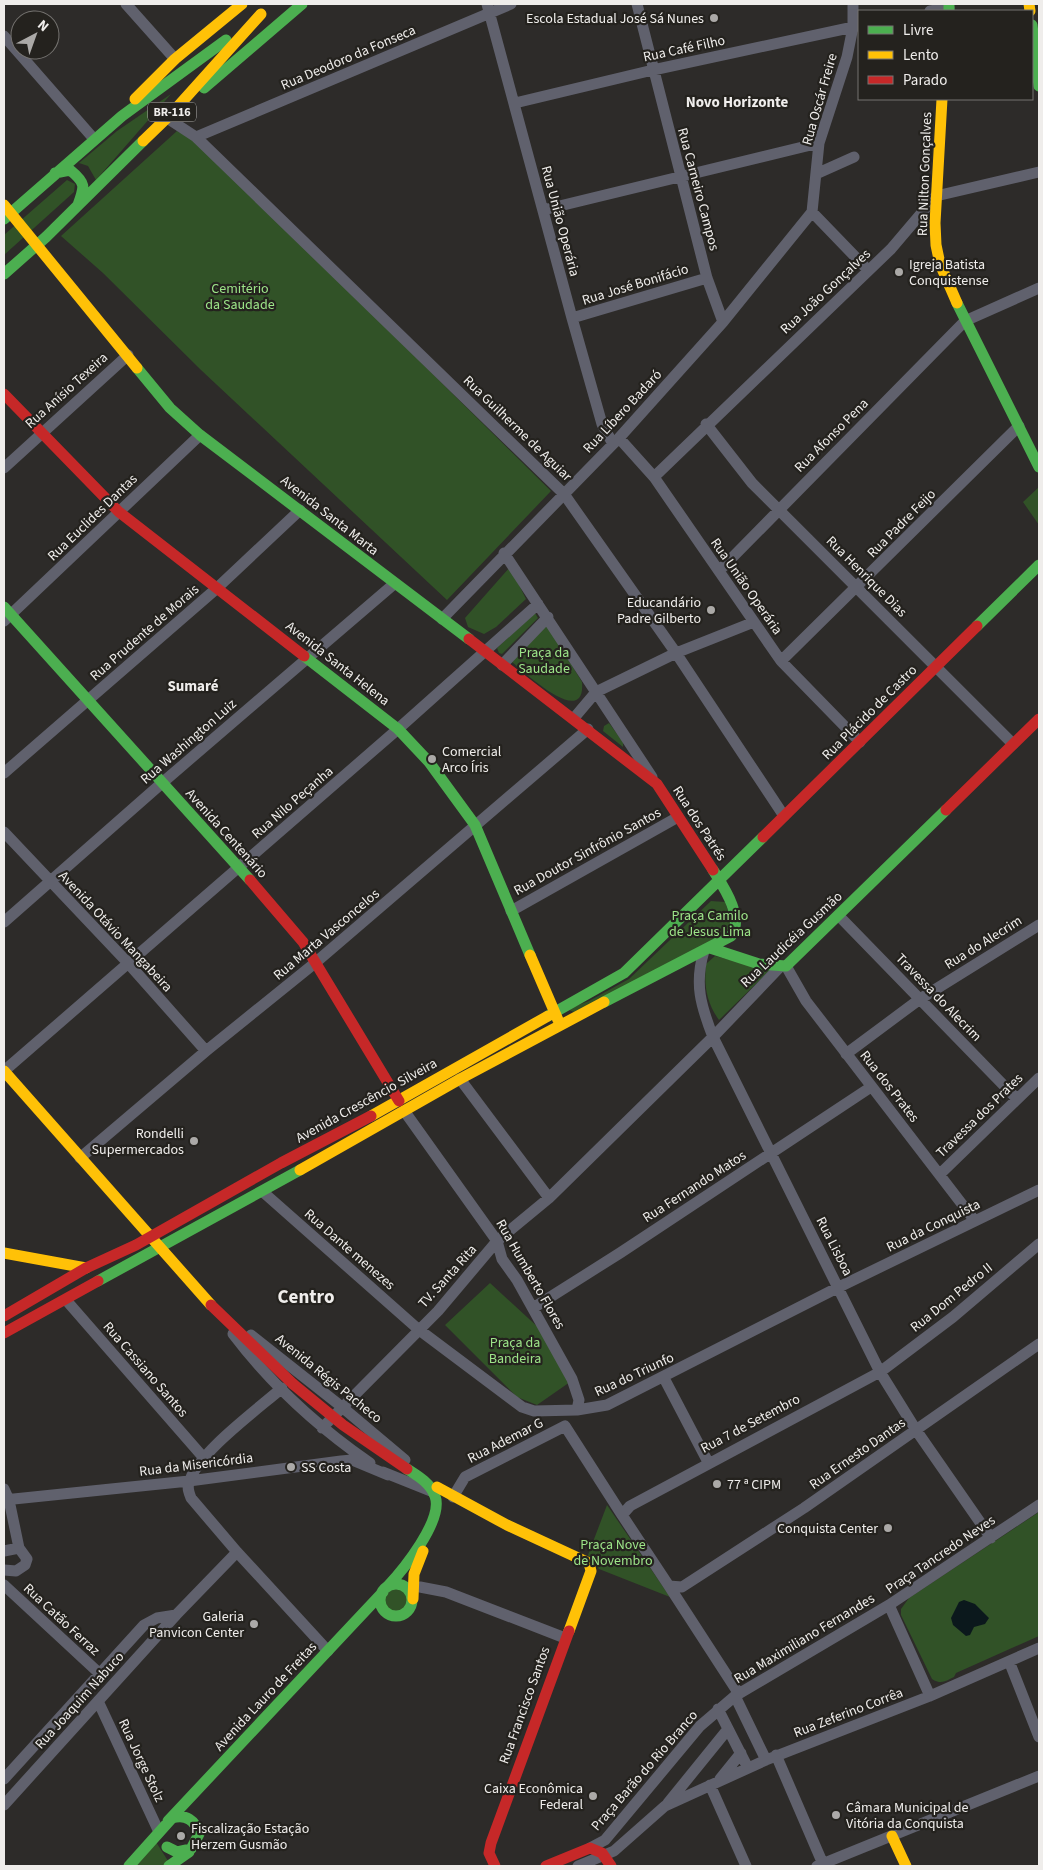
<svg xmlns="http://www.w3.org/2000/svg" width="1043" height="1870" viewBox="0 0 1043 1870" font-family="'Source Sans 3',sans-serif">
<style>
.green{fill:#315227}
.water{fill:#0b181c}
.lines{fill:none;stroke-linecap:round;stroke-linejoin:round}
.street{stroke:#60616d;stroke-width:11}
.fast{stroke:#4caf50;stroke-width:11}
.slow{stroke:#ffc107;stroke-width:11}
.jam{stroke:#c62828;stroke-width:11}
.jam-bridge{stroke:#c62828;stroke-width:11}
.poi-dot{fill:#aba9a7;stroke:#24221e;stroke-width:2}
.labels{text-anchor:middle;stroke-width:4.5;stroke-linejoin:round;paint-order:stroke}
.shield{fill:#24221e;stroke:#b2b0ae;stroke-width:1}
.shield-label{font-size:12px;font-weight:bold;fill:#efedeb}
.poi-label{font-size:14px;fill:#efedeb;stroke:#24221e;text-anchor:end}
.street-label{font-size:14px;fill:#efedeb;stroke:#24221e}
.park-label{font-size:14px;fill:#9de589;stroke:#24221e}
.neighbourhood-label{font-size:15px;font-weight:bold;fill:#efedeb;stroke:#24221e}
.district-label{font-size:19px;font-weight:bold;fill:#efedeb;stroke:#24221e}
</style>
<rect width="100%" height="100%" fill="#2d2b29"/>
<path class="green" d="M171,94L96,180L88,166L79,163L117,131Z
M177,131L199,143L551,491L447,600L201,370L103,273L61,236Z
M67,180L75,184L74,192L4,255V235Z
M1039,487V525L1023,502Z
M510,567L526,599L496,627L484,634L468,627L465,618Z
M535,613L538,618L502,654L499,653L497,648Z
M547,625L582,682C586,730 524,672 512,662Z
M609,723L623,742V747L603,731L604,726Z
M711,901L725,902L733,924L724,934L576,1013L567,1009L589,1001L629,979Z
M715,956L770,970L719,1020C706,1002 704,985 706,964Z
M490,1283L541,1330L570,1382L537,1405L517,1397L445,1325Z
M607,1505L670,1597L599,1569L588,1555Z
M1039,1512V1636L956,1673L954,1677C946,1681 941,1685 932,1679L901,1615V1609L909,1598Z
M397,1584C406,1587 409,1590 413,1599L407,1612L394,1616L382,1608L380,1601Z
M156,1842L170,1864L167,1866H135Z"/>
<path class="water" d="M964,1600L975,1604L989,1618L985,1624L974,1627L970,1635L966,1636L953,1625L951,1618L959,1602Z"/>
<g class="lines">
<path class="street" d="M126,4L175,59
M487,4L572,318L602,424L613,444
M637,4L707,278L723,322
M930,11L949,8
M4,36L94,139
M515,103L653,70L858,26
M167,118L196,137L564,494L676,653L784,816
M196,137L511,4
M816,174L854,157
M543,210L819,143
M812,212L868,270
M572,318L707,278
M706,424L752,483L1013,744
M619,438L654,477L781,661L860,742
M4,468L128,355
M654,477L891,249L936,196L1039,172
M504,553L652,777
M719,571L965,321L1039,288
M442,619L619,438L723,322L812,212L819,143L847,57L853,27V4
M4,621L200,435
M781,661L1019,426
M502,665L548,617
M574,718L596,692L676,653L754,622
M4,773L216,589L300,510
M4,832L128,963L206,1051
M511,911L678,817
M839,916L1017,1099
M4,922L162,783L394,584
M704,951C694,984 701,1006 713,1037L880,1372L916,1430L991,1538
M786,966L806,1001L975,1221
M846,1054L920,999L1039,925
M4,1071L398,729L538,604
M460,1079L549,1198
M405,1112L497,1241L502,1259L517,1280L572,1379L579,1400L577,1410
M80,1158L206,1051L315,963L588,729
M940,1174L1039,1078
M263,1192L418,1329L522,1407L534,1411L577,1410L607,1405L839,1287L1039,1190
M1039,1244L953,1317L880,1372L630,1506L622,1515L669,1586L682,1587L804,1508L1039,1344
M66,1300L203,1457
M533,1308L620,1253L871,1087
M233,1334C271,1384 318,1427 370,1463
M251,1335L342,1407L405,1460
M664,1378L708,1462
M282,1388C258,1409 196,1454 189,1483C187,1488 189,1493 191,1498L237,1552L328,1651
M322,1428L438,1311L497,1241L549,1198L713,1037L779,968
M383,1472L433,1492
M4,1489L9,1500L19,1548
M453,1497L465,1477L565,1426L622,1515
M4,1500L189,1481L341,1461L352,1460L388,1475
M4,1551L19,1548
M4,1570L16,1571L25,1565L27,1559L19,1548
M4,1585L100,1674
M669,1586L739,1694
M420,1587L446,1592L565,1638
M889,1605L930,1696
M1009,1661L1039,1737
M735,1696L766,1760
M98,1701L159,1832
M718,1709L748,1768
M776,1755L823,1864
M4,1779L144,1625L157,1618L176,1615
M720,1779L741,1753
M710,1785L746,1866
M668,1803L728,1729
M4,1805L176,1615L237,1552
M590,1848L605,1840L700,1726L735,1696L889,1605L1039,1505
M578,1866L614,1851L665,1806L766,1760L930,1696L1039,1648
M817,1866L1039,1776"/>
<path class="fast" d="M949,4V11
M1032,25L1039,86
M204,88L302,4
M55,173L70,170C86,183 85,186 78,205
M4,219L122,116L226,40
M4,274L46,237L143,141
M957,303L1039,467
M137,368L170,408L200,435L469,639
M4,607L250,880
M977,626L1039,565
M304,656L398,729L429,762L475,825L530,955
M710,948L759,964L786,966L946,810
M604,1002L731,936C745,918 723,886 713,870
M548,1016L624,973L763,837
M98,1281L300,1170
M380 1600a16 16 0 1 1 32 0a16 16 0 1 1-32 0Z
M387,1587C403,1570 444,1520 435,1496C430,1483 418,1476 407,1469
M168,1821L383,1592
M129,1866L172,1818C186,1814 195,1820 199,1834L191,1849L177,1852L167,1847
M169,1866L189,1852"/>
<path class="slow" d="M1029,4L1030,11
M135,99L175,59L242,4
M942,99L935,223L936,245L940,264L957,303
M143,141L172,113L261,14
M4,205L137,368
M530,955L558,1020
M4,1071L211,1305
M371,1116L548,1016
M300,1170L460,1079L604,1002
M4,1253L86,1268
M437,1487L507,1525L589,1563L591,1571L569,1631
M413,1599L414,1574L423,1551
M892,1836L906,1866"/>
<path class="jam" d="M4,394L119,512L304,656
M469,639L657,784L713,870
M946,810L1039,719
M763,837L977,626
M250,880L303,942L399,1101
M211,1305L293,1384
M4,1316L86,1268L136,1245L281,1163L371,1116
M4,1333L98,1281
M495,1866L489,1853L491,1843L569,1631
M546,1866L590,1848L602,1853L611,1866"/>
<path class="jam-bridge" d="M293,1384L343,1425L407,1469"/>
</g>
<g class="poi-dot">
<circle cx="714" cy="18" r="5"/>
<circle cx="899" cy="272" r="5"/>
<circle cx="711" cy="610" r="5"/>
<circle cx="432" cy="759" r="5"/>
<circle cx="194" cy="1141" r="5"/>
<circle cx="291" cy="1467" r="5"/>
<circle cx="717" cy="1484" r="5"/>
<circle cx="888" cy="1528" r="5"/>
<circle cx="254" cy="1624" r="5"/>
<circle cx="593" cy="1796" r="5"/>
<circle cx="836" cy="1815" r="5"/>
<circle cx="181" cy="1836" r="5"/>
</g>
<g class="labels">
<rect class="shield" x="148" y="102.5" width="48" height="19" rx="4"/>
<g class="shield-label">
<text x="172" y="116">BR-116</text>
</g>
<g class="poi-label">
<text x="704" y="23">Escola Estadual José Sá Nunes</text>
<text x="909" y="269" text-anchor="start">Igreja Batista<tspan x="909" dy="16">Conquistense</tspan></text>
<text x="701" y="607">Educandário<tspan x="701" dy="16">Padre Gilberto</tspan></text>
<text x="442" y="756" text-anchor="start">Comercial<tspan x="442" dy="16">Arco Íris</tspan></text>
<text x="184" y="1138">Rondelli<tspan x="184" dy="16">Supermercados</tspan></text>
<text x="301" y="1472" text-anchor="start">SS Costa</text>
<text x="727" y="1489" text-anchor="start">77 ª CIPM</text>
<text x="878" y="1533">Conquista Center</text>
<text x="244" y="1621">Galeria<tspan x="244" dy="16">Panvicon Center</tspan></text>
<text x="583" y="1793">Caixa Econômica<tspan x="583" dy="16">Federal</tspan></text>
<text x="846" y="1812" text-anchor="start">Câmara Municipal de<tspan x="846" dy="16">Vitória da Conquista</tspan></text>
<text x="191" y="1833" text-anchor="start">Fiscalização Estação<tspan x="191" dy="16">Herzem Gusmão</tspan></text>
</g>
<g class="street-label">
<text transform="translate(684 48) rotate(-12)" y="5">Rua Café Filho</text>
<text transform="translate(348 57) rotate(-23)" y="5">Rua Deodoro da Fonseca</text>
<text transform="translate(819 99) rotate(-74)" y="5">Rua Oscár Freire</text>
<text transform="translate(924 174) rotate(-88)" y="5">Rua Nilton Gonçalves</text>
<text transform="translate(699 189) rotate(75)" y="5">Rua Carneiro Campos</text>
<text transform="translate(561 221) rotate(75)" y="5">Rua União Operária</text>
<text transform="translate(635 284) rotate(-17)" y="5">Rua José Bonifácio</text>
<text transform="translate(825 291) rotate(-43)" y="5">Rua João Gonçalves</text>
<text transform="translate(66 390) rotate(-42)" y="5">Rua Anísio Texeira</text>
<text transform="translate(622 411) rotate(-47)" y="5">Rua Líbero Badaró</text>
<text transform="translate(518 428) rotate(44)" y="5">Rua Guilherme de Aguiar</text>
<text transform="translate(831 435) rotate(-45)" y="5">Rua Afonso Pena</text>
<text transform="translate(330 515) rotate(38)" y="5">Avenida Santa Marta</text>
<text transform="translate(92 517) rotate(-44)" y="5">Rua Euclides Dantas</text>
<text transform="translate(901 523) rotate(-45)" y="5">Rua Padre Feijo</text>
<text transform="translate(867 576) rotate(45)" y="5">Rua Henrique Dias</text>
<text transform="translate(747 586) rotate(55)" y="5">Rua União Operária</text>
<text transform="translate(144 632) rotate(-41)" y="5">Rua Prudente de Morais</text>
<text transform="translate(338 663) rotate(38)" y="5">Avenida Santa Helena</text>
<text transform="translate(869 712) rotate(-45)" y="5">Rua Plácido de Castro</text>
<text transform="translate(188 741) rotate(-41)" y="5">Rua Washington Luiz</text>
<text transform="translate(292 802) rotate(-41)" y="5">Rua Nilo Peçanha</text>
<text transform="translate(700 823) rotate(57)" y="5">Rua dos Patrés</text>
<text transform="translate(227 833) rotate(48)" y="5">Avenida Centenário</text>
<text transform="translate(587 851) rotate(-29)" y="5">Rua Doutor Sinfrônio Santos</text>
<text transform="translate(116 931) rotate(47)" y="5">Avenida Otávio Mangabeira</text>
<text transform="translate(326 934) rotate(-40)" y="5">Rua Marta Vasconcelos</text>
<text transform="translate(791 939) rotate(-43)" y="5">Rua Laudicéia Gusmão</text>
<text transform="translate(983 942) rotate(-32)" y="5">Rua do Alecrim</text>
<text transform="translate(939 997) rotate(46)" y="5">Travessa do Alecrim</text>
<text transform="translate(890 1086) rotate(52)" y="5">Rua dos Prates</text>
<text transform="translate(366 1100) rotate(-29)" y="5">Avenida Crescêncio Silveira</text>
<text transform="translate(979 1115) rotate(-44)" y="5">Travessa dos Prates</text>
<text transform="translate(694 1186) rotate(-33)" y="5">Rua Fernando Matos</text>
<text transform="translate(933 1225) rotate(-26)" y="5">Rua da Conquista</text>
<text transform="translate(835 1246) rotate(63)" y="5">Rua Lisboa</text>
<text transform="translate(350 1249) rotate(41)" y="5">Rua Dante menezes</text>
<text transform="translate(531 1274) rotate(60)" y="5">Rua Humberto Flores</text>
<text transform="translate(447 1276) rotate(-48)" y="5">TV. Santa Rita</text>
<text transform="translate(951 1297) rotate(-39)" y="5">Rua Dom Pedro II</text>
<text transform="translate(146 1369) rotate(49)" y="5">Rua Cassiano Santos</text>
<text transform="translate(634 1374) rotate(-25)" y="5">Rua do Triunfo</text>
<text transform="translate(329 1378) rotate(39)" y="5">Avenida Régis Pacheco</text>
<text transform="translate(750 1423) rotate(-28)" y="5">Rua 7 de Setembro</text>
<text transform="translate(505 1440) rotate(-27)" y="5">Rua Ademar G</text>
<text transform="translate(857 1453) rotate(-35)" y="5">Rua Ernesto Dantas</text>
<text transform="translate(196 1464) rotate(-7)" y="5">Rua da Misericórdia</text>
<text transform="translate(940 1554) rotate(-34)" y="5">Praça Tancredo Neves</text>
<text transform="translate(62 1619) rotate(43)" y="5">Rua Catão Ferraz</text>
<text transform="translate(804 1638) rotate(-31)" y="5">Rua Maximiliano Fernandes</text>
<text transform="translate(265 1696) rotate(-47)" y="5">Avenida Lauro de Freitas</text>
<text transform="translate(79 1700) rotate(-48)" y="5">Rua Joaquim Nabuco</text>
<text transform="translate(524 1705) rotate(-70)" y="5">Rua Francisco Santos</text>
<text transform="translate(848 1712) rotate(-21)" y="5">Rua Zeferino Corrêa</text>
<text transform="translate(142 1760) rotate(65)" y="5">Rua Jorge Stolz</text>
<text transform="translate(644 1770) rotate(-49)" y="5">Praça Barão do Rio Branco</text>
</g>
<g class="park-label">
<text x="240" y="293">Cemitério<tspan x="240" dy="16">da Saudade</tspan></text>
<text x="544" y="657">Praça da<tspan x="544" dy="16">Saudade</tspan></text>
<text x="710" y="920">Praça Camilo<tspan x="710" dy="16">de Jesus Lima</tspan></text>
<text x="515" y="1347">Praça da<tspan x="515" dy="16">Bandeira</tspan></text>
<text x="613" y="1549">Praça Nove<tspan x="613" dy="16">de Novembro</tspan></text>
</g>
<g class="neighbourhood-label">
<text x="737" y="107">Novo Horizonte</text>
<text x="193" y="691">Sumaré</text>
</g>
<g class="district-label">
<text x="306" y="1303">Centro</text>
</g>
</g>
<rect width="1043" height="1870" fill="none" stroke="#efedeb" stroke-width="10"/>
<rect x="858" y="10" width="175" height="90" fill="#24221e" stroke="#757370"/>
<rect x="868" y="26" width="25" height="8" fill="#4caf50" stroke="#757370"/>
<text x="903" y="35" font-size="15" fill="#efedeb">Livre</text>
<rect x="868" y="51" width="25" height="8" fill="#ffc107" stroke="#757370"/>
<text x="903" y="60" font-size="15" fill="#efedeb">Lento</text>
<rect x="868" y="76" width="25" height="8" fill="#c62828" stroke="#757370"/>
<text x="903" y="85" font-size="15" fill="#efedeb">Parado</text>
<g transform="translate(35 35) rotate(41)"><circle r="24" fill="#24221e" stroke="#757370"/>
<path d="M0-4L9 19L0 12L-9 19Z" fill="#aba9a7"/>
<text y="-8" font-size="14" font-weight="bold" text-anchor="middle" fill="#efedeb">N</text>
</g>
</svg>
